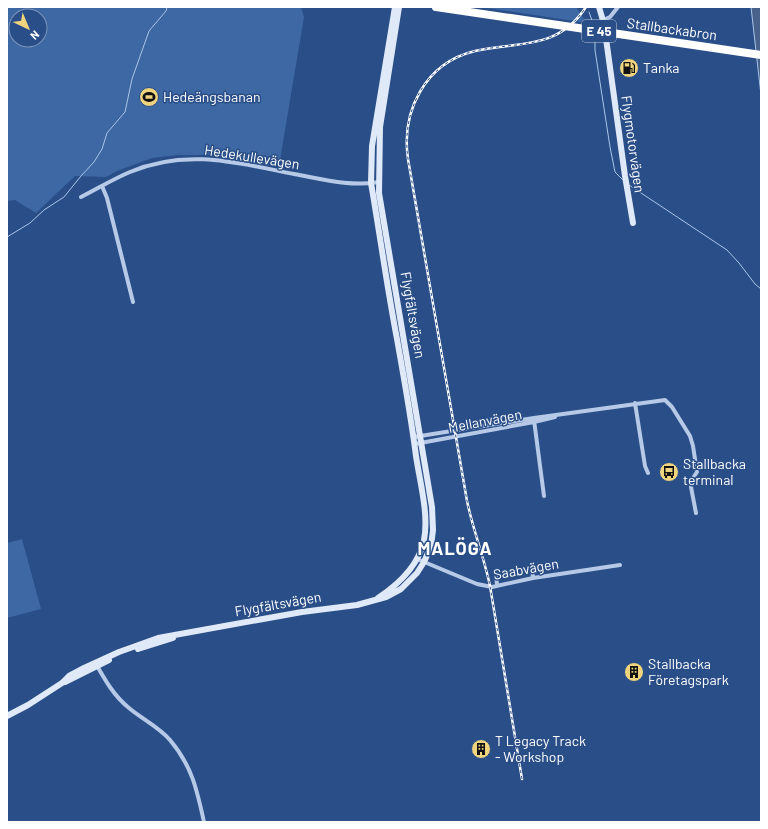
<svg xmlns="http://www.w3.org/2000/svg" width="768" height="829" viewBox="0 0 768 829" font-family="Barlow,sans-serif">
<style>
.green{fill:#3e68a4;fill-rule:evenodd}
.water{fill:#48628b;stroke:#abc5e8}
.lines{fill:none;stroke-linecap:round;stroke-linejoin:round}
.stream{stroke:#abc5e8;stroke-width:1}
.street{stroke:#b6cae8;stroke-width:4}
.secondary{stroke:#dfe9f7;stroke-width:6}
.rail-casing{stroke:#fff;stroke-width:2.5}
.rail{stroke:#294e88;stroke-width:1;stroke-dasharray:3;stroke-linecap:butt}
.highway-bridge{stroke:#fff;stroke-width:8}
.labels{text-anchor:middle;stroke-width:3;stroke-linejoin:round;paint-order:stroke}
.shield{fill:#294e88;stroke:#bfcadb;stroke-width:1}
.shield-label{font-size:13px;font-weight:bold;fill:#fff}
.street-label{font-size:14px;fill:#fff;stroke:#294e88}
.poi-label{font-size:14px;fill:#fff;stroke:#294e88;text-anchor:start}
.district-label{font-size:18px;font-weight:bold;letter-spacing:1px;fill:#fff;stroke:#294e88}
</style>
<rect width="100%" height="100%" fill="#294e88"/>
<path class="green" d="M7,7H301L304,17L279,166L208,155H177L152,158L117,171L106,177L75,176L36,213L15,200L7,201ZM16,16H40V40H16Z
M481,7H576L587,23Z
M22,539L41,609L7,618V543Z"/>
<path class="water" d="M751,7H761V95Z"/>
<g class="lines">
<path class="stream" d="M589,12L594,26
M595,35V50L610,147L615,172L623,180
M629,185L727,250L739,263L755,284L761,289
M7,237L30,223L44,210L64,197L81,176L94,162L102,149L107,133L125,112L132,79L149,31L166,11L167,7"/>
<path class="street" d="M603,20L610,17L618,7
M102,186L107,198L133,302
M81,197C97,189 113,179 130,172C186,148 238,163 294,174C322,179 350,187 379,182
M635,403L645,466L648,473
M534,420L544,496
M414,437L534,418L665,400L672,407L690,436L693,446L697,472L691,481V487L696,513
M415,444L534,422L555,417
M417,559L477,584L492,587L533,578L620,565
M532,564L533,578
M496,574L497,585
M96,664C105,680 114,696 129,708C142,719 159,727 170,740C192,766 197,790 204,822"/>
<path class="secondary" d="M599,7L604,24L625,176L633,223
M378,598C399,584 419,565 424,540C429,514 420,483 416,456C411,417 404,378 397,339C387,287 380,235 371,183L372,146L395,7
M138,649L173,638
M65,682L109,660
M7,716L28,705L62,683L69,676L84,668L119,652L158,638L302,612L357,605L386,597L401,589L417,573L424,562L431,546L433,530L432,507L379,193L380,127L399,7"/>
<g class="rail-casing">
<path id="rail" d="M522,779L490,586C484,557 473,530 467,501L408,159C401,111 425,63 475,51C518,41 557,51 586,7"/>
</g>
<use href="#rail" class="rail"/>
<path class="highway-bridge" d="M436,7L761,55"/>
</g>
<defs>
<g id="fuel-disc" transform="scale(1)"><circle r="9.5" fill="#efd37d" stroke="#294e88"/><path d="M-5.5-6h7V0h2V4h1.3V-2.5L3-4.5l.8-.8L6-3V5H2.5V1h-1V6h-7ZM-4.2-4.7v3.2H.2V-4.7Z" fill="#111"/></g>
<g id="stadium-disc" transform="scale(1)"><circle r="9.5" fill="#efd37d" stroke="#294e88"/><path d="M0-5a6.5 5 0 1 0 0 10a6.5 5 0 1 0 0-10ZM-3.5-1.8h7v3.6h-7Z" fill="#111"/></g>
<g id="bus-disc" transform="scale(1)"><circle r="9.5" fill="#efd37d" stroke="#294e88"/><path d="M-5-6H5V4H4V6H2V4H-2V6H-4V4H-5ZM-3.5-4V0h7V-4ZM-3.5 1.2v1.5H-2V1.2ZM2 1.2v1.5H3.5V1.2Z" fill="#111"/></g>
<g id="building-disc" transform="scale(1)"><circle r="9.5" fill="#efd37d" stroke="#294e88"/><path d="M-4-6H4V6H1V3H-1V6H-4ZM-2.5-4.3h1.7v1.8h-1.7ZM.8-4.3h1.7v1.8H.8ZM-2.5-1h1.7V.8h-1.7ZM.8-1h1.7V.8H.8Z" fill="#111"/></g>
</defs>
<g fill-rule="evenodd">
<use href="#fuel-disc" x="629" y="68"/>
<use href="#stadium-disc" x="149" y="97"/>
<use href="#bus-disc" x="669" y="472"/>
<use href="#building-disc" x="634" y="672"/>
<use href="#building-disc" x="481" y="749"/>
</g>
<g class="labels">
<rect class="shield" x="582" y="20" width="34" height="22" rx="3"/>
<g class="shield-label">
<text x="599" y="36">E 45</text>
</g>
<g class="street-label">
<text transform="translate(672 29) rotate(8)" y="5">Stallbackabron</text>
<text transform="translate(633 144) rotate(82)" y="5">Flygmotorvägen</text>
<text transform="translate(252 157) rotate(9)" y="5">Hedekullevägen</text>
<text transform="translate(413 315) rotate(80)" y="5">Flygfältsvägen</text>
<text transform="translate(485 421) rotate(-11)" y="5">Mellanvägen</text>
<text transform="translate(526 569) rotate(-10)" y="5">Saabvägen</text>
<text transform="translate(278 604) rotate(-10)" y="5">Flygfältsvägen</text>
</g>
<g class="poi-label">
<text x="643" y="73">Tanka</text>
<text x="163" y="102">Hedeängsbanan</text>
<text x="683" y="469">Stallbacka<tspan x="683" dy="16">terminal</tspan></text>
<text x="648" y="669">Stallbacka<tspan x="648" dy="16">Företagspark</tspan></text>
<text x="495" y="746">T Legacy Track<tspan x="495" dy="16">- Workshop</tspan></text>
</g>
<g class="district-label">
<text x="455" y="555">MALÖGA</text>
</g>
</g>
<rect width="768" height="829" fill="none" stroke="#ffffff" stroke-width="16"/>
<g transform="translate(28 28) rotate(136)"><circle r="19" fill="#294e88" stroke="#7f95b8"/>
<path d="M0-3L7 15L0 10L-7 15Z" fill="#efd37d"/>
<text y="-6" font-size="11" font-weight="bold" text-anchor="middle" fill="#ffffff">N</text>
</g>
</svg>
